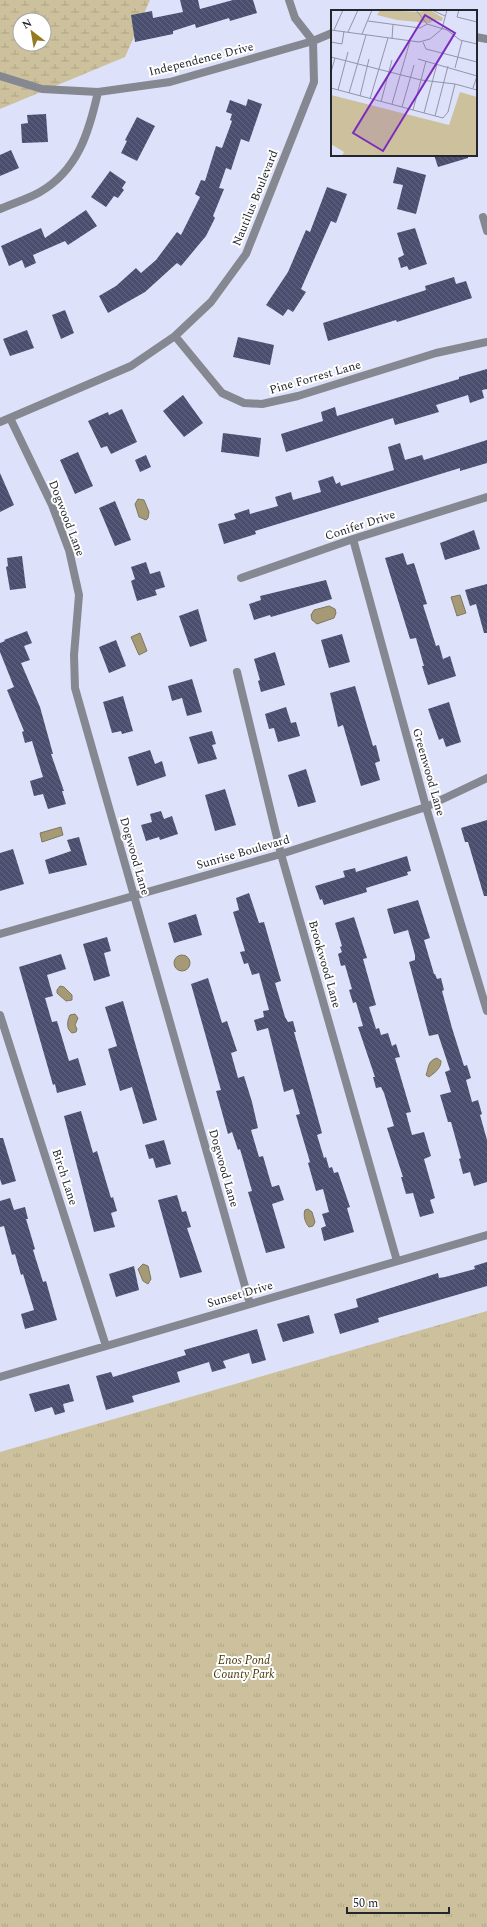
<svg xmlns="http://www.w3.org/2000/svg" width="487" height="1927" viewBox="0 0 487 1927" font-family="Spectral,serif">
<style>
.wetland{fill:url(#wetland-marsh);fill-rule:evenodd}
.park{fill:url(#park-tufts)}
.water{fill:#a59a75;stroke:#7e7760}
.building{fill:url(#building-back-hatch)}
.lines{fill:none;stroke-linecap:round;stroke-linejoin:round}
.minor{stroke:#858791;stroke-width:8}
.labels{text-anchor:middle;stroke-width:4;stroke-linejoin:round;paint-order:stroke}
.street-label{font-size:12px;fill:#24262e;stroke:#fff}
.park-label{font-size:12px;font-style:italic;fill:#453806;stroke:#fff}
.inset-road{fill:none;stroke:#9396a8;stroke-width:1}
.view{fill:#7b2cbf;fill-opacity:0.15;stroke:#7b2cbf;stroke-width:2}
.inset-edge{fill:none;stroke:#24262e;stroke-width:2}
</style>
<defs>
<pattern id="wetland-marsh" width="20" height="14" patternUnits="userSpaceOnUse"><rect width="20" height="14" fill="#ccc19c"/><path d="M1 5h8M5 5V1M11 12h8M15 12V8" fill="none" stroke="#afa687"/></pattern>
<pattern id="park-tufts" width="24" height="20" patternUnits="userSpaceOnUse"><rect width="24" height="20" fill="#ccc19c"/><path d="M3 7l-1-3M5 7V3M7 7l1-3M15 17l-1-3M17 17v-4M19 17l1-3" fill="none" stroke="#afa687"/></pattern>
<pattern id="building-back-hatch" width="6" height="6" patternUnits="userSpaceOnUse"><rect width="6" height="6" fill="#4b4f6f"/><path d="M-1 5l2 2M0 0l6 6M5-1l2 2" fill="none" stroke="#62657f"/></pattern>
</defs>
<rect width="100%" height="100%" fill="#dde1f9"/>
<path class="wetland" d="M0,0H150L125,57L0,109ZM20,20H44V44H20Z"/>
<path class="park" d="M487,1311V1927H0V1452Z"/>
<path class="water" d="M138,499L144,500L149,512L148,518L146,520L139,517L135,504Z
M460,595L466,613L457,616L451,597Z
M329,606L335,609L336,613L334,618L317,624L312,620L311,615L314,610Z
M140,633L147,651L139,655L131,637Z
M61,827L63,835L42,842L40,833Z
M174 963a8 8 0 1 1 16 0a8 8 0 1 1-16 0Z
M60,986L64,987L72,995V1000L66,1001L57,993V990Z
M75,1014L78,1018L75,1025L77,1029L76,1032L72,1033C66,1029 67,1021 70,1015Z
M437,1058L441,1061C441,1069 434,1073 429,1077L426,1075C429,1068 427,1061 437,1058Z
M308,1209L312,1212L315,1222L313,1226L309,1227C305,1223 303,1215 305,1210Z
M143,1264L148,1266L151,1279L148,1284L143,1281L138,1269Z"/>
<path class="building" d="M180,0H198L200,9L233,0H253L257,13L230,21L229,18L196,28L195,24L173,31V34L135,42L131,15L152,11L153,18L183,12Z
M248,99L262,104L249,142L241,139L231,170L226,168L219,188L224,189L213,216L215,218L206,236L181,266L177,263L145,292L108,313L99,296L116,286L136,268L141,273L156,260L177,232L181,235L200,197L195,194L201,180L205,181L216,146L222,148L232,121L230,120L232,114L226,112L230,100L246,106Z
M46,114L48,142L22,143L21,124L28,123L27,115Z
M137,117L155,126L137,161L121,153L127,141L125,140Z
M11,150L19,168L0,176V155Z
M434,155H468V158L438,167Z
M397,167L426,175L416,214L397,209L403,185L393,183Z
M110,171L126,182L122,188L124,190L118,198L114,196L106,207L91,197Z
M327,187L347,194L336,223L331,221L301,289L306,292L293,312L288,309L283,316L266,305L288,272L306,230L310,232Z
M86,210L97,226L68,245L65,241L33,255L36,263L25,268L22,260L9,266L1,246L41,228L45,238Z
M415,228L427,264L409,270L407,266L401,268L398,258L404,255L397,233Z
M454,277L456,284L466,281L472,298L397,322L396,320L328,341L323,323L426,290L425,286Z
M65,310L74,333L61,339L52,315Z
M27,330L34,348L10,356L3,339Z
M238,337L274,345L270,365L233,357Z
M487,369V389L482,390L484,398L470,403L468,395L436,405L439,412L395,425L393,418L286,452L281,434L323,421L321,412L335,407L337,416L459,379V377Z
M183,395L203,423L184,437L163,411Z
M122,409L137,442L111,454L107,446L101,448L88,421L108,412L109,415Z
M223,433L261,438L259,457L221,452Z
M487,440V463L460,471V468L346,503L255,531L256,534L224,544L218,524L236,519L234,514L249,509L250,514L278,506L275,497L291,492L293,500L321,492L318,481L333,476L336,484L340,482L341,486L394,470L388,447L400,443L405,460L422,455L424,460Z
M78,452L93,486L75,494L60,460Z
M146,455L151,467L140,472L135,460Z
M0,473L14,505L0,512Z
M115,501L131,540L115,546L99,508Z
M474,530L480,549L445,560L440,543Z
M403,553L407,565L414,563L427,604L423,605L436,646L439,645L443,659L450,656L456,676L428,685L422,666H424L416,638L410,639L385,558Z
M22,556L26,588L10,590L6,567L8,566L7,558Z
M146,562L150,574L160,571L165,587L155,590L157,595L137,601L131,581L135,579L131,567Z
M326,580L332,599L271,617L270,615L254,620L249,604L261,600L260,596Z
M487,584V633H484L476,604L470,606L465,590Z
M198,609L207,641L190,647L179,616Z
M27,631L32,643L24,646L30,660L21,663L40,707L53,754H51L64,791H62L66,804L48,809L43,794L34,796L30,781L43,777L32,741L25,743L22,732L24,731L7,690L14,687L0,652V643L5,641L4,640Z
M342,634L350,662L329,668L321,640Z
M116,640L126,666L109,673L99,647Z
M275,652L285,685L261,692L258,681L260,680L254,659Z
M192,679L202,712L187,716L182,698L172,701L168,686Z
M355,686L373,746L376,745L380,761L375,763L380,780L361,786L343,725L338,727L330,693Z
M123,696L133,731L122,734L121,731L112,733L103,702Z
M449,702L461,742L446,747L443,738L439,740L428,709Z
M286,707L291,723L296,722L300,736L278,742L274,728L269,729L265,714Z
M212,731L216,744L212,745L217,759L198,764L189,737Z
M150,750L155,764L162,761L166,776L137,786L128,757Z
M306,769L316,802L298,807L288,775Z
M225,789L236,825L215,831L205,795Z
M161,811L164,819L172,816L178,834L160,840L159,837L146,841L141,825L152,822L150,814Z
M487,820V896H484L468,842H465L461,828Z
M79,837L87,865L49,874L45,860L71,851L67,840Z
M13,849L24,884L0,891V853Z
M407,856L411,871L407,872L408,875L366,888L367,892L324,905L322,899L320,900L315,886L345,877L343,871L355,868L356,872Z
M249,893L259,923L264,922L281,981L275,983L285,1017L288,1022L293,1021L296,1032H294L322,1133L317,1135L324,1158L326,1157L329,1168L332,1167L334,1173L338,1172L350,1207L347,1208L354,1232L324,1241L321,1228L326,1226L322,1214L329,1212L323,1189L316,1191L308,1163L310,1162L296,1115L300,1114L293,1089L284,1092L268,1028L257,1031L254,1020L264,1017L263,1011L269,1010L259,973L252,975L248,963L244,964L240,952L245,951L233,912L239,910L236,898Z
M418,900L430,938L424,940L434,974H435L437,979L441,978L444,990L442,991L452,1028L464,1066L467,1065L471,1078L466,1080L472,1102L478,1100L482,1114L480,1115L487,1140V1182L474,1186L470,1172L463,1174L459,1159L461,1158L451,1122H448L440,1095L451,1092L445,1072L450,1070L438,1034L429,1036L409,962L415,960V955L408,930L394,934L387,909Z
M196,914L202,935L174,943L168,923Z
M354,917L367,958L363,959L376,1005L369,1007L376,1029L379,1028L381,1035L388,1033L392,1046L396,1044L400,1057L395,1058L411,1112L406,1113L412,1135L424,1132L431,1156L424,1159L435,1198L430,1200L434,1213L420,1217L413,1193L406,1194L401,1177H403L387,1128L394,1126L384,1093L381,1087L376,1088L373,1077H375L358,1027L363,1026L356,1002L353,1003L349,990L352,989L345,965L341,966L338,954L342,952L340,947L342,946L335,923Z
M107,937L111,951L104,953L110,976L94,981L83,944Z
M61,954L66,969L47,975L53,996L45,998L52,1022L57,1021L69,1061L78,1058L86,1085L57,1093L55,1084L53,1085L19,967Z
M208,978L222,1023L227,1021L237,1051L231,1053L238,1078L244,1076L252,1102L258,1128L251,1130L259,1157L263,1156L272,1187L279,1185L284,1200L272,1204L285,1248L266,1253L248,1192L252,1191L240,1149L238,1150L232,1132L228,1134L216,1091L221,1090L191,984Z
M123,1001L157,1120L143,1124L132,1087L120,1091L108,1049L117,1046L105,1007Z
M81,1111L93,1153L97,1151L111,1198L113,1197L117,1211L111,1213L115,1227L94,1232L64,1116Z
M0,1138H3L16,1181L2,1185L0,1179Z
M164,1140L171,1164L156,1168L153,1158L149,1159L145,1145Z
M177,1195L182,1212L186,1211L191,1227L187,1228L202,1272L180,1278L158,1200Z
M10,1198L14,1210L25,1207L28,1219H26L35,1249L33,1250L43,1282L46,1281L57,1320L25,1329L21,1314L34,1310L23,1274L21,1275L15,1254L12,1255L4,1226L0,1227V1201Z
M487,1262V1286L378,1318L379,1322L340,1334L334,1314L358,1307L356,1299L438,1273L439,1278L445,1277L475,1269L474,1266Z
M134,1266L139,1290L116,1297L109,1274Z
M309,1315L314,1333L283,1342L277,1324Z
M257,1329L266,1360L252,1364L249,1353L223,1361L226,1368L212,1372L209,1362L177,1372L180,1382L132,1396L134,1402L106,1410L96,1376L111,1372L113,1377L136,1370L186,1355L184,1350Z
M69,1384L74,1401L63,1404L65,1412L55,1415L52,1407L35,1412L29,1394Z"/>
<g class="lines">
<path class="minor" d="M289,0L295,18L313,41
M476,37L487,39
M0,76L42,89L98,92L170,82L313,41L332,33
M0,209C13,203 28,199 40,192C78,170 89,132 98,92
M483,217L487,231
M175,336L222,393L244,403L262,404L298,396L436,353L487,342
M10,418L52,505L69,550L79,595L74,655L75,688L250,1304
M0,422L131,366L175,336L211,302L246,254L314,82L313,41
M353,539L426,807L487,1011
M241,578L353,539L487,497
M237,672L281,854L397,1261
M0,934L281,854L426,807L487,778
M0,1015L106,1346
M0,1377L487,1235"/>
</g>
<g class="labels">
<g class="street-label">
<text transform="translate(201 59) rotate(-14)" y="4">Independence Drive</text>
<text transform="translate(255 198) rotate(-68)" y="4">Nautilus Boulevard</text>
<text transform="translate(315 377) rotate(-16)" y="4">Pine Forrest Lane</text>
<text transform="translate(67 518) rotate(69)" y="4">Dogwood Lane</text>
<text transform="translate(360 525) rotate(-18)" y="4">Conifer Drive</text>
<text transform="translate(429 772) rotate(74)" y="4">Greenwood Lane</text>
<text transform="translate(243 852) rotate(-16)" y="4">Sunrise Boulevard</text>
<text transform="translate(135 856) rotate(74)" y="4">Dogwood Lane</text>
<text transform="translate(325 964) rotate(74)" y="4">Brookwood Lane</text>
<text transform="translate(224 1168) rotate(74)" y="4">Dogwood Lane</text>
<text transform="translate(65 1177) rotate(72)" y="4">Birch Lane</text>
<text transform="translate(240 1294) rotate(-16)" y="4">Sunset Drive</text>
</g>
<g class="park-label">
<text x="244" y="1664">Enos Pond<tspan x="244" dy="14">County Park</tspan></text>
</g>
</g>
<g transform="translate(331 10)">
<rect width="146" height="146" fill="#dde1f9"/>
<path d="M49,0L88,2L99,0L112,8L111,11L103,10L99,13L66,10L46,5Z" fill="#ccc19c"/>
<path d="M129,82L146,87V146H11L13,142L0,134V85L118,115Z" fill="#ccc19c"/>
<path class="inset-road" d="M85,0L96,14L116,20L129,30L146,34M101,0L114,6M128,0L126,7L146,12M37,11L89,18L96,14M111,19L116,0M0,20L88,32L99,29L111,19M3,20L12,0M17,22L27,0M31,24L41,0M61,29L62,14M0,32L11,34L13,21M92,32L95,39L146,52M0,47L90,70L124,74L146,80M87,49L146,66M124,58L131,31M0,62L4,48M0,78L112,108L117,102L124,74M142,78L146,66M7,80L17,42M18,83L35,25M29,86L38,49M39,89L57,28M50,92L61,50M61,94L79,31M71,97L83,55M82,100L95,51M93,103L106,54M104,106L117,56"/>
<path class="view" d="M94,5L124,23L52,141L22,123Z"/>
<rect width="146" height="146" class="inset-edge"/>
</g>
<g transform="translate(32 32) rotate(329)"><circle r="19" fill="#ffffff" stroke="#a7a8ab"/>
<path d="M0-3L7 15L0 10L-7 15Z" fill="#947b22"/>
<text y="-6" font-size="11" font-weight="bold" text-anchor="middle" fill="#24262e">N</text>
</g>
<path d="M347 1907v6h102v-6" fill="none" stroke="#24262e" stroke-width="2"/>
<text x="353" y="1907" font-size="12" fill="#24262e" stroke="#ffffff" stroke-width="3" paint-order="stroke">50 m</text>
</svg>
